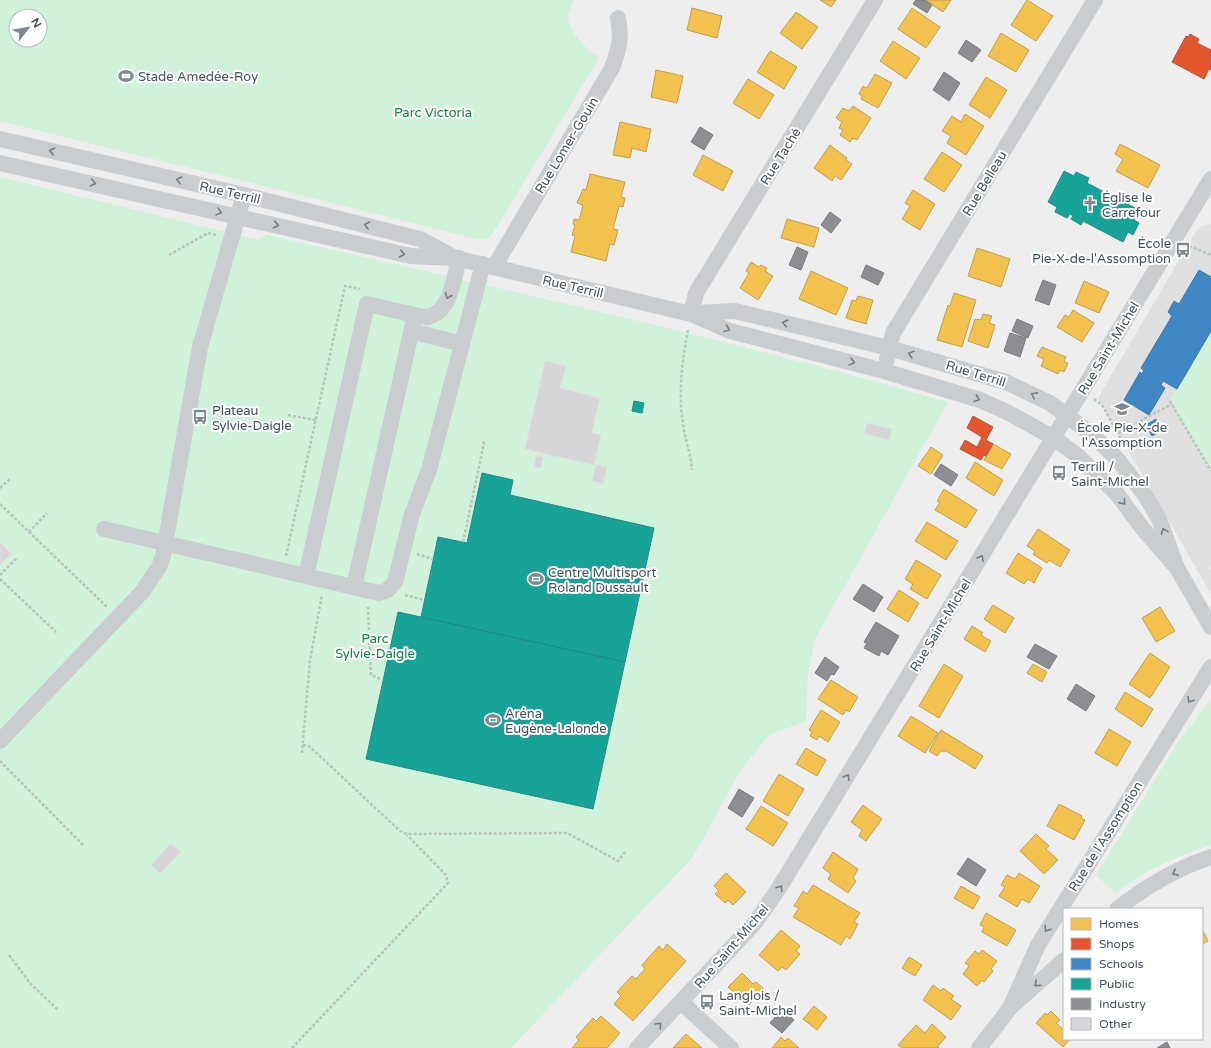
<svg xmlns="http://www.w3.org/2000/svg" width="1211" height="1048" viewBox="0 0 1211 1048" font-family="'Varela Round',sans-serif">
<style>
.education{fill:#e0dfe0;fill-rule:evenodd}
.green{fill:#d0f1da;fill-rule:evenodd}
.homes{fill:#f2c14e;stroke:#bea052}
.shops{fill:#e4572e;stroke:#b4563c}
.schools{fill:#3f88c5;stroke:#4078a6}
.public{fill:#17a398;stroke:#248b86}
.industry{fill:#8d8d92;stroke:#777b82}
.building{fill:#d6d6d8;stroke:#e0e0e1}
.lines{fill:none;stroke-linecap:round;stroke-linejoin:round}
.path{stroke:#b6c4bf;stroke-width:2.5;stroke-dasharray:3 2;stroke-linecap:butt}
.minor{stroke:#cacdcf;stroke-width:16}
.oneway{stroke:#737d84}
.labels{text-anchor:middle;stroke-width:4;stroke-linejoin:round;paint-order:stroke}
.poi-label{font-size:13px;fill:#44525c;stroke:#fff;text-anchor:start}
.park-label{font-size:13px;fill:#0e8443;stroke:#fff}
.street-label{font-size:13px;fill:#44525c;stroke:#fff}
</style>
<rect width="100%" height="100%" fill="#efeeee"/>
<path class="education" d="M1209,224L1211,225V277L1199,270L1179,304L1174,301L1168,312L1172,316L1141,368L1144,370L1142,374L1140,373L1124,400L1149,415L1165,388L1161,385L1163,381L1177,389L1170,401L1211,471V565L1209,567L1211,571V594L1098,398L1195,233L1202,226ZM1156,419L1162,430L1152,435L1146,425Z"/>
<path class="green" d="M0,0H573C571,5 569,11 568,15C568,32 587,49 599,58L493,233L487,239H477L0,121ZM16,16H40V40H16Z
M0,177L259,240L267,235L272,236C498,288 725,338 948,402L815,639L808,674L806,721L769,735L740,771L693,857L511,1048H0Z
M1211,331V471L1170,401Z
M1211,698V845C1172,858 1148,869 1115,893L1096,875L1177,744Z"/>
<path class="homes" d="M820,0H836L831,7Z
M925,0H951L943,12Z
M1027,0L1053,16L1036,41L1011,25Z
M692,8L722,16L717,38L687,30Z
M912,8L940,27L926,48L898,29Z
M796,12L818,27L802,49L780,33Z
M1001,33L1029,50L1016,72L988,56Z
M893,41L920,58L906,79L880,61Z
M770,51L797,67L784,89L757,72Z
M656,70L683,76L677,103L651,97Z
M875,74L892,83L878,108L861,99L862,96L859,94L863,86L867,88Z
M986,77L1007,90L990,118L969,105Z
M748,79L774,95L759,119L733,103Z
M853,106L871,118L857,140L853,138L850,142L840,135L843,130L839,128L842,122L836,118L843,108L849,111Z
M965,114L984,126L966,155L947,143L951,136L942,131L952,116L961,122Z
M620,122L651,129L646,152L632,148L630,158L613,155Z
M1120,144L1160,165L1148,188L1116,171L1123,159L1115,154Z
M830,145L847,158L846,160L852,164L841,180L835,176L832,181L814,168Z
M942,152L962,165L944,192L924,179Z
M703,155L733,171L723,191L693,175Z
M590,174L625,182L621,197L625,198L623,207L619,206L613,229L618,230L614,245L610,244L606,261L571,252L575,236L572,235L575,225L573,224L574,219L579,220L583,205L577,203L583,189L586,190Z
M913,190L935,204L920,230L902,219L910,206L905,203Z
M787,219L819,228L814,247L781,238Z
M977,248L1010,259L1001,287L968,276Z
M751,262L759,267L761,265L767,268L765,271L773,276L758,300L740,288L749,273L746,271Z
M811,271L848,288L836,315L799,299Z
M1084,281L1109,292L1099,313L1075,303Z
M954,293L976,300L962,347L937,340L948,305L950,306Z
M858,296L873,300L866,324L846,318L852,300L856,301Z
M1073,310L1094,323L1082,342L1057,327L1065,315L1069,317Z
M983,314L992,316L989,323L995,325L988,348L968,341L975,319L981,320Z
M1042,347L1066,357L1064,362L1068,363L1064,372L1060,370L1058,374L1041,366L1044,359L1037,356Z
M993,444L1011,454L1002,469L984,460Z
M931,447L943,455L931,474L918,466Z
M975,462L1003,480L994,496L966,478Z
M944,489L977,510L966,528L935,510L940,502L937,501Z
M927,522L958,541L946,560L915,541Z
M1038,529L1070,550L1060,567L1049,560L1047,563L1033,554L1035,551L1027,546Z
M1018,553L1042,568L1034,583L1028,579L1024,584L1006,573Z
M916,560L941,575L927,599L910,589L913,584L905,579Z
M899,590L919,603L908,622L887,609Z
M993,605L1014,618L1005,633L984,619Z
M1160,607L1175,631L1156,642L1142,618Z
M972,626L983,633L981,635L991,641L985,652L964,639Z
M1150,653L1170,667L1150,698L1129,684Z
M944,664L963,676L939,718L919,706Z
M1033,664L1047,672L1042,682L1027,673Z
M831,680L858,697L849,712L846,710L843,715L818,699Z
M1125,692L1153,709L1142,727L1115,709Z
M821,710L840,722L828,742L819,736L817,740L810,736L812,732L809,730Z
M911,716L938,733L925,753L898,736Z
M1109,729L1131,742L1117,766L1095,753Z
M941,730L983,756L975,769L946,751H941L937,756L929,751Z
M806,748L826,760L817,776L796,764Z
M779,774L804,789L788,816L763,801Z
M1059,804L1082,816L1081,818L1085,820L1074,840L1047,826Z
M863,805L882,819L866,841L859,836L862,830L851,822Z
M761,806L788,823L773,846L746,829Z
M1036,834L1049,846L1046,849L1058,860L1044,874L1020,851Z
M833,852L858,869L853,878L856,881L848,893L828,879L831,874L823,868Z
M726,873L746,892L733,905L728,900L725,903L715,894L719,891L714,886Z
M1019,873L1040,886L1029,903L1022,899L1017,907L999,896L1005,887L1001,885L1007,875L1015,879Z
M813,885L860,913L854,922L858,924L850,939L846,936L841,945L793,917L799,908L794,906L803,891L807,894Z
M961,886L980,897L973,909L954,898Z
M986,913L1016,930L1007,946L982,932L984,927L980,925Z
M1202,929L1208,941L1202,944Z
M781,930L800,946L796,951L800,954L786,970L782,967L778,971L759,955Z
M667,944L686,961L633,1021L614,1004L621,996L617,992L632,976L636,979L645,969L642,965L659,946L663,950Z
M982,950L997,961L991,969L993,971L984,982L982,980L977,986L963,974L969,966L965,963L975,951L979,954Z
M909,957L922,965L915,976L902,968Z
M742,973L753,984L756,982L764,989L749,1005L728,987Z
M933,985L941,991L943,988L954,996L951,999L961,1006L951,1020L923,1000Z
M814,1006L827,1017L817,1030L803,1019Z
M1051,1011L1060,1020L1056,1023L1064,1030V1039H1070L1063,1047L1036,1023L1045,1013L1047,1015Z
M601,1016L620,1033L607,1048H572L579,1040L576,1037L593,1018L596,1021Z
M932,1024L946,1037L937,1047L939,1048H902L898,1045L916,1025L925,1033Z
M686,1034L702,1048H673Z
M781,1037L785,1041L788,1038L799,1048H772Z"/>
<path class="shops" d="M1190,34L1199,39L1197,43L1211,50V70L1209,69L1204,79L1172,62L1186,36L1188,37Z
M973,416L993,427L986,440L993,444L986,456L984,455L981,460L960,449L965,440L977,447L982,437L967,428Z"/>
<path class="schools" d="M1199,270L1211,277V331L1177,389L1163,381L1161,385L1165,388L1149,415L1124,400L1140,372L1142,374L1144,370L1141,368L1172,316L1168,312L1174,301L1179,304Z
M1156,419L1162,430L1152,436L1146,425Z"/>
<path class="public" d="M1064,171L1074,176L1076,172L1089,178L1087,183L1139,210L1134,220L1139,223L1133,235L1128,232L1123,242L1083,221L1081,225L1071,219L1073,216L1070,214L1067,218L1055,212L1057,207L1048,202Z
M634,401L644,403L642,413L632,411Z
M482,473L513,480L510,495L654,528L625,662L421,617L438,537L467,543Z
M398,612L625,662L593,809L366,759Z"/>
<path class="industry" d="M916,0H925L932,5L927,13L913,4Z
M966,40L981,50L972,62L958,53Z
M944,72L960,83L949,101L933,90Z
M700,127L713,135L704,150L691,142Z
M830,212L841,220L831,233L821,225Z
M797,247L808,252L801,270L789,265Z
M866,265L884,273L878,285L861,277Z
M1043,280L1056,285L1049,305L1035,300Z
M1017,319L1033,326L1028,338L1012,331Z
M1010,333L1026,338L1020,357L1004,351Z
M941,464L958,475L951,486L934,475Z
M863,584L883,597L874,612L853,599Z
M876,622L899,636L888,655L881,651L879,656L864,648L867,643L864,642Z
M1035,644L1057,656L1049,669L1027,657Z
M825,657L839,667L834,675L831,674L827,681L815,673Z
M1076,684L1095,696L1086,711L1067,699Z
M739,789L754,798L742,817L728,808Z
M968,858L986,870L976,886L957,874Z
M782,1009L794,1020L782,1033L770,1023Z
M1167,1042L1170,1048H1157Z"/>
<path class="building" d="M545,361L566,366L560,388L600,398L592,433L601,435L594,465L525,449Z
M867,423L892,429L889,440L864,434Z
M536,456L543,457L541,468L534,467Z
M596,464L607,467L603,484L592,481Z
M0,542L12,554L0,565Z
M171,843L181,852L160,874L151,865Z"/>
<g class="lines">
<path class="path" d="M1189,246L1211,255
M169,255L208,233L217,235
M688,330C682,362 678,392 683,424C685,440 691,454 692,470
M1094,399L1102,405L1121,439
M1170,401L1211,471
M288,415L316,420
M1118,433L1172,404
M0,488L11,478
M0,504L107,607
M29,532L47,513
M463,542L484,443L482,441
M417,554L433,559
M286,556L345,286L360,289
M0,575L17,558
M0,579L56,632
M405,595L424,600
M368,607L371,675L383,680
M303,745L309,746L400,831L407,834L567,833L618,861L626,851
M302,753L310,660L322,595
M0,761L83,845
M9,955L30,983L58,1010
M292,1048L448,883L446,875L407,835"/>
<path class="minor" d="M0,139L244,195L420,239L452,256
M0,163L411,256L455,258L691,314L730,331L884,371L980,400L1007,412L1054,438L1078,456L1117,494L1143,529L1177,568
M494,267L612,68C619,50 622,37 618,18
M694,313L735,311L889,348L1006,382L1050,403L1095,437L1118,460L1145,495L1159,519L1177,568L1211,627
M691,314L696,293L875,0
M415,315C418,316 423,317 427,317C451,313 454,277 459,258
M411,331L462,344
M887,359L893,333L1095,0
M104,529L379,593L388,590L395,582L412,514L429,470L483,264
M306,576L367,304L415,315L354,587
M0,741L142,592L159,567L163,556L200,347L244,195
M1117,909C1145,887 1177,868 1211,857
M681,1002L731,1048
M1013,1005L1064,960
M637,1048L754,924L779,888L1211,179
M979,1048L1010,1008L1038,945L1211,667"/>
</g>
<defs><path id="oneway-chevron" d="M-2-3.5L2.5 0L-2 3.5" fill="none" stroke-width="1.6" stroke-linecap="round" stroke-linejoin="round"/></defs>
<g class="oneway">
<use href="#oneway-chevron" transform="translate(52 151) rotate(-167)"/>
<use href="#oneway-chevron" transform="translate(179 180) rotate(-167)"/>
<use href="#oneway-chevron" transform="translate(93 183) rotate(13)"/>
<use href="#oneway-chevron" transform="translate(219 212) rotate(15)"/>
<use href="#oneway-chevron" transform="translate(276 225) rotate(13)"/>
<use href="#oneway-chevron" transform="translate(367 225) rotate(-166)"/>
<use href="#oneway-chevron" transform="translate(402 254) rotate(13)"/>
<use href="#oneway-chevron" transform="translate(448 296) rotate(113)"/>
<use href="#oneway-chevron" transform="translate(785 323) rotate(-167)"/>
<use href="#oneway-chevron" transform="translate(727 329) rotate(21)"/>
<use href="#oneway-chevron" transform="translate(911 354) rotate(-164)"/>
<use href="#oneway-chevron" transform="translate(852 362) rotate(15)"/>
<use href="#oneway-chevron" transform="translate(1034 395) rotate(-152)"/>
<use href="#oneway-chevron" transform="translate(977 399) rotate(20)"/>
<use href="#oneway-chevron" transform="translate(1123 502) rotate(51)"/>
<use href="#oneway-chevron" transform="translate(1164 531) rotate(-110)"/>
<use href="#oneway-chevron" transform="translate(981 558) rotate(-59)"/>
<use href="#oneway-chevron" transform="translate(1190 700) rotate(122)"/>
<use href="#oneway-chevron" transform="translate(847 777) rotate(-59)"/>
<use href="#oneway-chevron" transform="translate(1175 873) rotate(155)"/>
<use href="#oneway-chevron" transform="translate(780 888) rotate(-57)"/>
<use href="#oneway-chevron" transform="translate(1047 929) rotate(122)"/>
<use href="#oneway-chevron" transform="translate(1037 984) rotate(139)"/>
<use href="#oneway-chevron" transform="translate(659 1025) rotate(-47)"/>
</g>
<defs>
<g id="stadium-bare" transform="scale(1.2)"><path d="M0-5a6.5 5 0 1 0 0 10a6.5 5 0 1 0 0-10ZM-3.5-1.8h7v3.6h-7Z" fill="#80898f" stroke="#fff" stroke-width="2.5" paint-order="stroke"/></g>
<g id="church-bare" transform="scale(1.2)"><path d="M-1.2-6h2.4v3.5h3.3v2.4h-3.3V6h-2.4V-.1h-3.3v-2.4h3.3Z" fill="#80898f" stroke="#fff" stroke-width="2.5" paint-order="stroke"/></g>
<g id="bus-bare" transform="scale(1.2)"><path d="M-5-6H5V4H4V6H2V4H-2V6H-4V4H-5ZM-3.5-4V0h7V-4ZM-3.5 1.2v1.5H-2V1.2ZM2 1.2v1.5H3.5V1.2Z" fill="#80898f" stroke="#fff" stroke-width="2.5" paint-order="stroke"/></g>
<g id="school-bare" transform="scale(1.2)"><path d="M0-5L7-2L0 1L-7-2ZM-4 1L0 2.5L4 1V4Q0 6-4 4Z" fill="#80898f" stroke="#fff" stroke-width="2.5" paint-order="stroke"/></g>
</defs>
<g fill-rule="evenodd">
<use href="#stadium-bare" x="126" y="76"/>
<use href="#church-bare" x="1090" y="204"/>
<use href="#bus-bare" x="1183" y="250"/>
<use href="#school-bare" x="1122" y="409"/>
<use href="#bus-bare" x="200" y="417"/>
<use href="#bus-bare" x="1059" y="473"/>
<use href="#stadium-bare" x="536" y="579"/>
<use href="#stadium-bare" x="493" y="720"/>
<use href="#bus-bare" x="707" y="1002"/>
</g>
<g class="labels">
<g class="poi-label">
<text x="138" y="81">Stade Amedée-Roy</text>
<text x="1102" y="202">Église le<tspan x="1102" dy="15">Carrefour</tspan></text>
<text x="1171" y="248" text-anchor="end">École<tspan x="1171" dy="15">Pie-X-de-l'Assomption</tspan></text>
<text x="212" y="415">Plateau<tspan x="212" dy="15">Sylvie-Daigle</tspan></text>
<text x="1122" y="432" text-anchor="middle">École Pie-X-de<tspan x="1122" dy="15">l'Assomption</tspan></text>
<text x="1071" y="471">Terrill /<tspan x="1071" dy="15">Saint-Michel</tspan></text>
<text x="548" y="577">Centre Multisport<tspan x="548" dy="15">Roland Dussault</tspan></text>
<text x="505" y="718">Aréna<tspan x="505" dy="15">Eugène-Lalonde</tspan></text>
<text x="719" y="1000">Langlois /<tspan x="719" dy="15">Saint-Michel</tspan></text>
</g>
<g class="park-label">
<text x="433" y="117">Parc Victoria</text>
<text x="375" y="643">Parc<tspan x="375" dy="15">Sylvie-Daigle</tspan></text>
</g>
<g class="street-label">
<text transform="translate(566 145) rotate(-59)" y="5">Rue Lomer-Gouin</text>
<text transform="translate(780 156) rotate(-58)" y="5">Rue Taché</text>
<text transform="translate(984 183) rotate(-59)" y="5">Rue Belleau</text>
<text transform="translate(230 192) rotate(13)" y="5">Rue Terrill</text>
<text transform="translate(573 286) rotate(13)" y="5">Rue Terrill</text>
<text transform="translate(1108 348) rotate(-59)" y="5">Rue Saint-Michel</text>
<text transform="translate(976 373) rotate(17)" y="5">Rue Terrill</text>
<text transform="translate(940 625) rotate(-59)" y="5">Rue Saint-Michel</text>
<text transform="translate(1105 836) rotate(-58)" y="5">Rue de l'Assomption</text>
<text transform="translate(731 946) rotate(-49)" y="5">Rue Saint-Michel</text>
</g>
</g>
<rect x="1063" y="908" width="140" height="132" fill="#ffffff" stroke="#b4babe"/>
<rect x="1071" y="918" width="20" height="12" fill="#f2c14e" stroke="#b4babe"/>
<text x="1099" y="928" font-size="12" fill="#44525c">Homes</text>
<rect x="1071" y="938" width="20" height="12" fill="#e4572e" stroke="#b4babe"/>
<text x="1099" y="948" font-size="12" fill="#44525c">Shops</text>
<rect x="1071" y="958" width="20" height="12" fill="#3f88c5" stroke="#b4babe"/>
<text x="1099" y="968" font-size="12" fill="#44525c">Schools</text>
<rect x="1071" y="978" width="20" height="12" fill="#17a398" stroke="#b4babe"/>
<text x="1099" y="988" font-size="12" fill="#44525c">Public</text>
<rect x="1071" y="998" width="20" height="12" fill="#8d8d92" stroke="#b4babe"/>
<text x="1099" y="1008" font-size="12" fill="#44525c">Industry</text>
<rect x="1071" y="1018" width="20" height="12" fill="#d6d6d8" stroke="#b4babe"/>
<text x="1099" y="1028" font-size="12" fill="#44525c">Other</text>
<g transform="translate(28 28) rotate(59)"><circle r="19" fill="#ffffff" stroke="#b4babe"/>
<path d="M0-3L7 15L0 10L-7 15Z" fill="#80898f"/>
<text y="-6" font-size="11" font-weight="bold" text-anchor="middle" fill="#44525c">N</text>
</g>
</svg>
